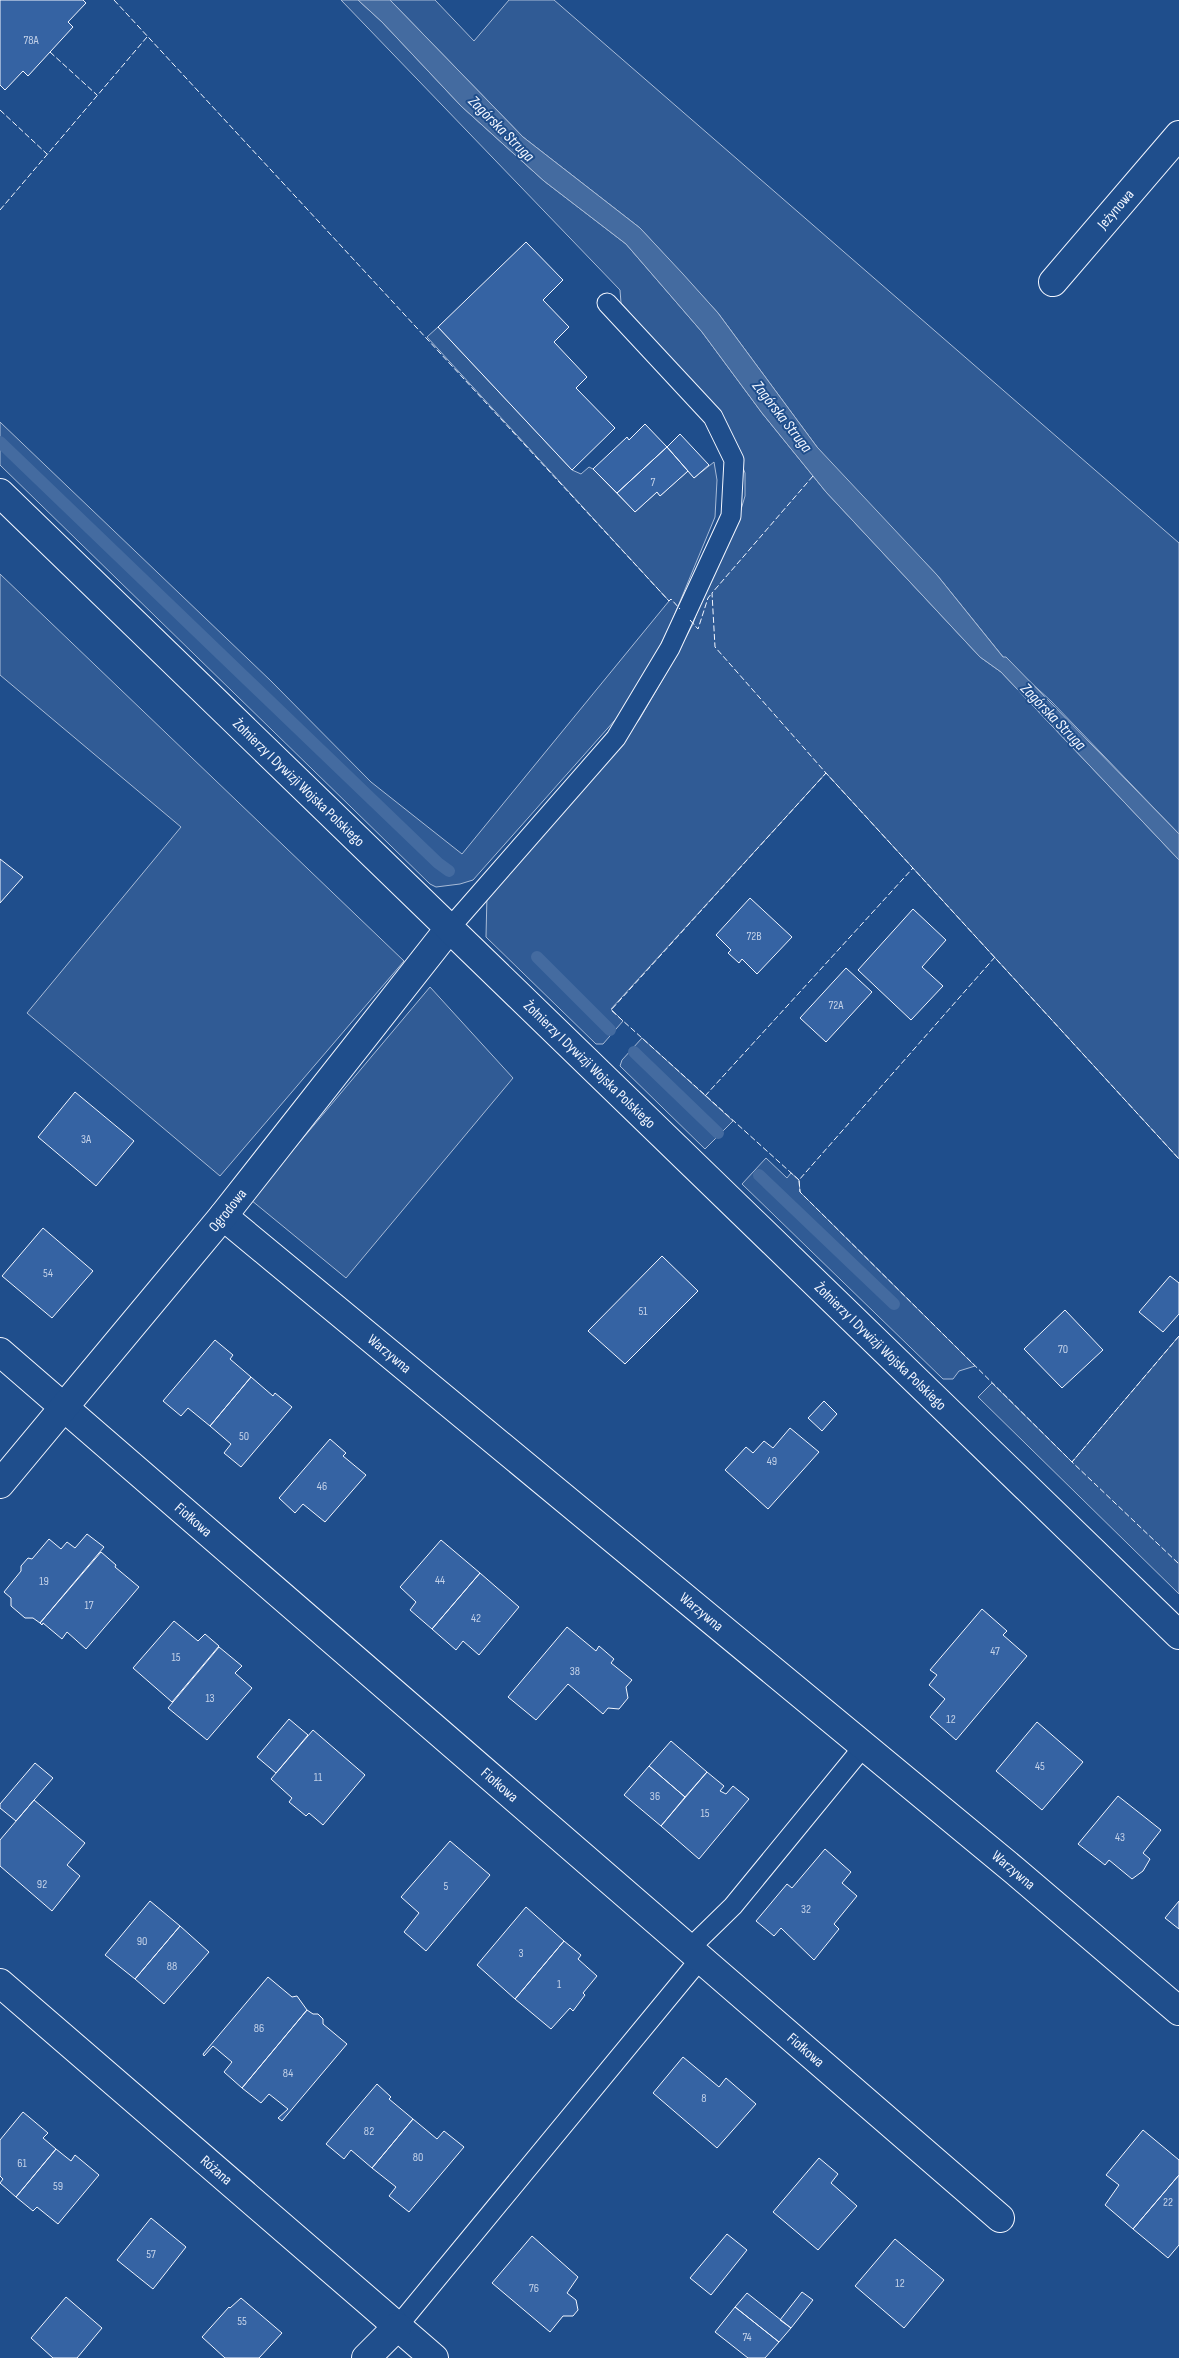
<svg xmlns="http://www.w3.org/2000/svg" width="1179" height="2358" viewBox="0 0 1179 2358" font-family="'Sofia Sans Condensed',sans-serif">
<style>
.built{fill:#305b95;stroke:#a8bbd7}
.water{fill:#446ba0;stroke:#a8bbd7}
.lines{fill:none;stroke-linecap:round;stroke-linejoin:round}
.stream{stroke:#446ba0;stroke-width:12}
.building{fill:#3563a3;stroke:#f2f6ff}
.service-casing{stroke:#f2f6ff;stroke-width:21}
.minor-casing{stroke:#f2f6ff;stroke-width:30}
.tertiary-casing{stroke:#f2f6ff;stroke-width:30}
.service{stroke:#1f4e8c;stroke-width:19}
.minor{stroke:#1f4e8c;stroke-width:28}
.tertiary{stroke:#1f4e8c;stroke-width:28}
.fence{stroke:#f2f6ff;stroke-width:1;stroke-dasharray:6 2.5;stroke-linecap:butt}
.labels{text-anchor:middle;stroke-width:4;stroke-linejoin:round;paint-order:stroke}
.number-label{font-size:12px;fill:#c3d1e8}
.street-label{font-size:15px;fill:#f2f6ff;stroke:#1f4e8c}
.water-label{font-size:16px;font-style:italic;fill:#f2f6ff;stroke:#1f4e8c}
</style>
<rect width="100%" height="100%" fill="#1f4e8c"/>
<path class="built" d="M341,0H358L382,22L461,106L544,181L626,244L702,332L762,413L826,492L980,657L1001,672L1179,860V1159L826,773L611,1009L623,1021L603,1044H596L486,937L487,894L639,720L667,672L693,624L702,597L737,523L745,496V473L729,432L714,407L621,303L620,290Z
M390,0H435L474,41L509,0H554L1179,543V834L1051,701L1004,658L937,575L841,475L817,447L718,313L640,228L523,137Z
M438,327L572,470L581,474L589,467L593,469L635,512L657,492L660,496L688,471L694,478L714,462L717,480L715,517L669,628L653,660L623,711L473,880L460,884L436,887L430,884L0,465V422L271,681L371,782L462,854L669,601L427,337Z
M0,574L404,961L220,1176L27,1013L181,827L0,675Z
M430,987L513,1078L346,1278L251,1200Z
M642,1038L733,1121L705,1149L620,1066L622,1060Z
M766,1158L787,1178L791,1173L799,1180L800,1192L975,1366L959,1371L953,1379H943L742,1184Z
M1179,1336V1594L978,1397L992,1383L1072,1462Z"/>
<path class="water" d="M358,0H390L523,137L640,228L683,274L718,313L817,447L937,575L1003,657H1006L1179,834V860L1001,672L980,657L826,492L762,413L702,332L626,244L544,181L461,106L382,22Z"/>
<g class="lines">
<path class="stream" d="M0,442L438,863L449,871
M537,957L610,1030
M634,1052L718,1133
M759,1175L894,1304"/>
</g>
<path class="building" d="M0,0H83L86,3L68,22L73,27L28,76L23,71L5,90L0,85Z
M526,242L563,280L543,300L569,327L554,342L587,377L576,388L615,428L572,470L438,327Z
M645,424L667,447L617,493L593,469L627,437L629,440Z
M680,434L709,465L694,478L667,447Z
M667,447L688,471L660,496L657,492L635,512L617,493Z
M0,859L23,877L0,903Z
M750,898L792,937L757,974L742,959L739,963L728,953L731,950L716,935Z
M913,909L946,940L922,967L943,986L911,1020L858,970Z
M846,968L872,992L826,1042L800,1018Z
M75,1092L134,1141L96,1186L38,1137Z
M43,1228L93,1271L52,1318L2,1276Z
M662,1256L698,1291L625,1364L588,1331Z
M1170,1276L1179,1283V1314L1163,1332L1139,1312Z
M1065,1310L1103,1350L1062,1388L1024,1349Z
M215,1340L233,1355L230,1359L251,1377L210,1426L188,1408L181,1416L163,1401Z
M251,1377L273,1396L275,1393L292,1407L241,1467L224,1453L231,1444L210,1426Z
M824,1401L837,1414L822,1431L808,1418Z
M790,1428L819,1452L768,1509L725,1470L746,1447L753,1453L764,1441L773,1448Z
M330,1439L346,1453L343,1456L366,1475L325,1522L303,1504L295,1513L279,1498Z
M87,1534L104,1547L40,1623L33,1618H25L11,1606V1598L4,1592L21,1571V1566L28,1558L32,1559L49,1539L61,1549L67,1542L75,1548Z
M441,1540L480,1573L432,1629L410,1610L416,1602L400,1587Z
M101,1552L116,1565L115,1567L139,1587L86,1649L67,1632L62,1639L43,1623L42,1625L40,1623Z
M480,1573L519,1607L479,1655L463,1641L456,1650L432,1629Z
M982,1609L1007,1631L1003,1635L1027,1656L956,1740L930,1717L945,1699L929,1685L937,1675L930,1670Z
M174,1621L198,1641L205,1634L219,1646L172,1702L133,1668Z
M567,1627L596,1651L599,1646L614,1659L611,1663L632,1680L626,1687L628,1698L619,1709L608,1708L603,1714L568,1684L536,1720L508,1697Z
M219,1647L242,1666L235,1673L252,1688L207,1740L168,1708Z
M289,1719L308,1735L276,1773L257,1757Z
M1037,1722L1083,1762L1042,1810L996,1771Z
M313,1730L365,1775L323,1825L309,1813L306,1816L289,1802L292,1798L271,1779Z
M671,1741L707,1772L685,1797L649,1766Z
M35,1763L53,1778L16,1821L0,1808V1804Z
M649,1766L685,1797L661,1826L624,1795Z
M707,1772L724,1786L720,1791L726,1794L733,1786L749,1799L699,1859L661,1826Z
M1118,1796L1161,1830L1143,1853L1150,1859L1143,1871L1132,1879L1109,1860L1105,1865L1078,1844Z
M34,1800L85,1843L67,1865L80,1876L52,1911L0,1866V1840Z
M450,1841L490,1875L426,1951L404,1932L419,1913L401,1897Z
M825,1849L851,1872L842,1883L857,1896L834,1924L839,1929L814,1960L781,1928L774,1936L756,1921L787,1884L792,1888Z
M150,1901L180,1926L135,1979L105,1955Z
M1179,1901V1929L1165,1918Z
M526,1907L564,1941L515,1999L477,1965Z
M180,1926L209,1952L164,2004L135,1979Z
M564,1941L581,1955L578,1959L597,1976L583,1993L585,1995L573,2011L570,2008L551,2029L515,1999Z
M268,1977L292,1997L297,1996L307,2010L242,2088L224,2072L232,2062L213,2046L204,2056L203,2054Z
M307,2010L313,2014H318L323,2019V2024L347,2044L282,2121L278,2118L288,2109L269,2094L261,2103L242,2088Z
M683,2057L719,2087L726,2078L756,2104L717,2148L653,2093Z
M377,2084L391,2097L389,2099L413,2119L372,2168L351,2150L344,2159L326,2144Z
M23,2112L48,2133L43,2138L56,2149L16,2197L0,2183L3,2179L0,2176V2140Z
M413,2119L437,2139L444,2131L464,2147L409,2212L389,2196L396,2187L372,2168Z
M1143,2130L1179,2160V2175L1133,2229L1105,2205L1119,2185L1106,2175Z
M56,2149L71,2161L75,2155L99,2175L58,2224L37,2207L33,2211L16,2197Z
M819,2158L838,2174L831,2183L857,2206L818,2250L773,2212Z
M1179,2175V2245L1168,2258L1133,2229Z
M151,2218L186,2247L153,2289L117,2260Z
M727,2234L747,2250L711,2295L690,2278Z
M532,2236L578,2277L567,2293L576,2300L578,2310L573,2316H563L550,2332L492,2283Z
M895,2239L944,2280L904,2328L855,2286Z
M802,2292L813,2300L791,2328L780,2320Z
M747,2293L791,2328L779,2342L735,2307Z
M66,2297L102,2328L77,2358H53L31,2338Z
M241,2298L282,2333L259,2358H225L202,2337L229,2307L230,2308Z
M735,2307L779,2342L765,2358H748L715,2332Z"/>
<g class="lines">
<g class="service-casing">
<path id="service" d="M448,930L616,738L670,648L731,516L734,460L713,417L607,303
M689,1949L733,1906L864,1746
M397,2327L701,1958"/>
</g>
<g class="minor-casing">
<g id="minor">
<path id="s1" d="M1053,282L1179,135"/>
<path id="s2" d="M223,1216L1015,1871L1179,2011"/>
<path id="s3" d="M0,1352L1000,2218"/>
<path id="s4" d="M0,1484L223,1216L448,930"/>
<path id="s5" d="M0,1983L434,2358"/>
<path d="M366,2358L397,2327"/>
</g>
</g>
<g class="tertiary-casing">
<g id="tertiary">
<path id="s6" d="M0,493L1179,1635"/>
</g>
</g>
<use href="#service" class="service"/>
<use href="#minor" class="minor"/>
<use href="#tertiary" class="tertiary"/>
<path class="fence" d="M114,0L669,601L671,599L680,609
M50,52L97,95
M0,110L47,154
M0,210L147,37
M813,476L712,593L715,647L826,773L1179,1159
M690,620L698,629L708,598L712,593
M995,957L799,1180L800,1192L1072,1462
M705,1096L913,868
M799,1180L611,1010L826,773
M1179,1336L1072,1462L1179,1564"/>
</g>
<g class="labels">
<g class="number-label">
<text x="31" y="44">78A</text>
<text x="653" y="486">7</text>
<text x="754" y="940">72B</text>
<text x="836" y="1009">72A</text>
<text x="86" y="1143">3A</text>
<text x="48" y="1277">54</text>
<text x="643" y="1315">51</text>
<text x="1063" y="1353">70</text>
<text x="244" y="1440">50</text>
<text x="772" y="1465">49</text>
<text x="322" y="1490">46</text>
<text x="440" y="1584">44</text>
<text x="44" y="1585">19</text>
<text x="89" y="1609">17</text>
<text x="476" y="1622">42</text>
<text x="995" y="1655">47</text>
<text x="176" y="1661">15</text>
<text x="575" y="1675">38</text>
<text x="210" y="1702">13</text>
<text x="951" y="1723">12</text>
<text x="1040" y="1770">45</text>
<text x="318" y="1781">11</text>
<text x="655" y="1800">36</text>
<text x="705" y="1817">15</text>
<text x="1120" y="1841">43</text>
<text x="42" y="1888">92</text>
<text x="446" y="1890">5</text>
<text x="806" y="1913">32</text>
<text x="142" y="1945">90</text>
<text x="521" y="1957">3</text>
<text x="172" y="1970">88</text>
<text x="559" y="1988">1</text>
<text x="259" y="2032">86</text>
<text x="288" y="2077">84</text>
<text x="704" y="2102">8</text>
<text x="369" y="2135">82</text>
<text x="418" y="2161">80</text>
<text x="22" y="2167">61</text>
<text x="58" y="2190">59</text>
<text x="1168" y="2206">22</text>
<text x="151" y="2258">57</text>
<text x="900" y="2287">12</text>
<text x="534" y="2292">76</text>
<text x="242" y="2325">55</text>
<text x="747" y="2341">74</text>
</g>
<g class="street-label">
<text dy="5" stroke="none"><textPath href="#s1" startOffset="96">Jeżynowa</textPath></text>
<text dy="5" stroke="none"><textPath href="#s6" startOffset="416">Żołnierzy I Dywizji Wojska Polskiego</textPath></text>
<text dy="5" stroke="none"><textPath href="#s6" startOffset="821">Żołnierzy I Dywizji Wojska Polskiego</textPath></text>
<text dy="5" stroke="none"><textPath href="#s4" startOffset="356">Ogrodowa</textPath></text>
<text dy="5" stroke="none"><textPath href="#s6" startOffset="1226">Żołnierzy I Dywizji Wojska Polskiego</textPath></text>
<text dy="5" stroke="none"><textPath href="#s2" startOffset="216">Warzywna</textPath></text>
<text dy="5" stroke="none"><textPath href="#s3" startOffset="256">Fiołkowa</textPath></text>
<text dy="5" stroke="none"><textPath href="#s2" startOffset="621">Warzywna</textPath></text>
<text dy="5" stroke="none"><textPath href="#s3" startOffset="661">Fiołkowa</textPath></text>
<text dy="5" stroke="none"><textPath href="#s2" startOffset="1026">Warzywna</textPath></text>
<text dy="5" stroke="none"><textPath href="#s3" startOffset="1066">Fiołkowa</textPath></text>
<text dy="5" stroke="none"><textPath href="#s5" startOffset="286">Różana</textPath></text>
</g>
<g class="water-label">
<text transform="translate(502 128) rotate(45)" y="6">Zagórska Struga</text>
<text transform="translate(783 416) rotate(52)" y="6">Zagórska Struga</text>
<text transform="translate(1054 716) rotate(46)" y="6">Zagórska Struga</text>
</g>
</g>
</svg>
